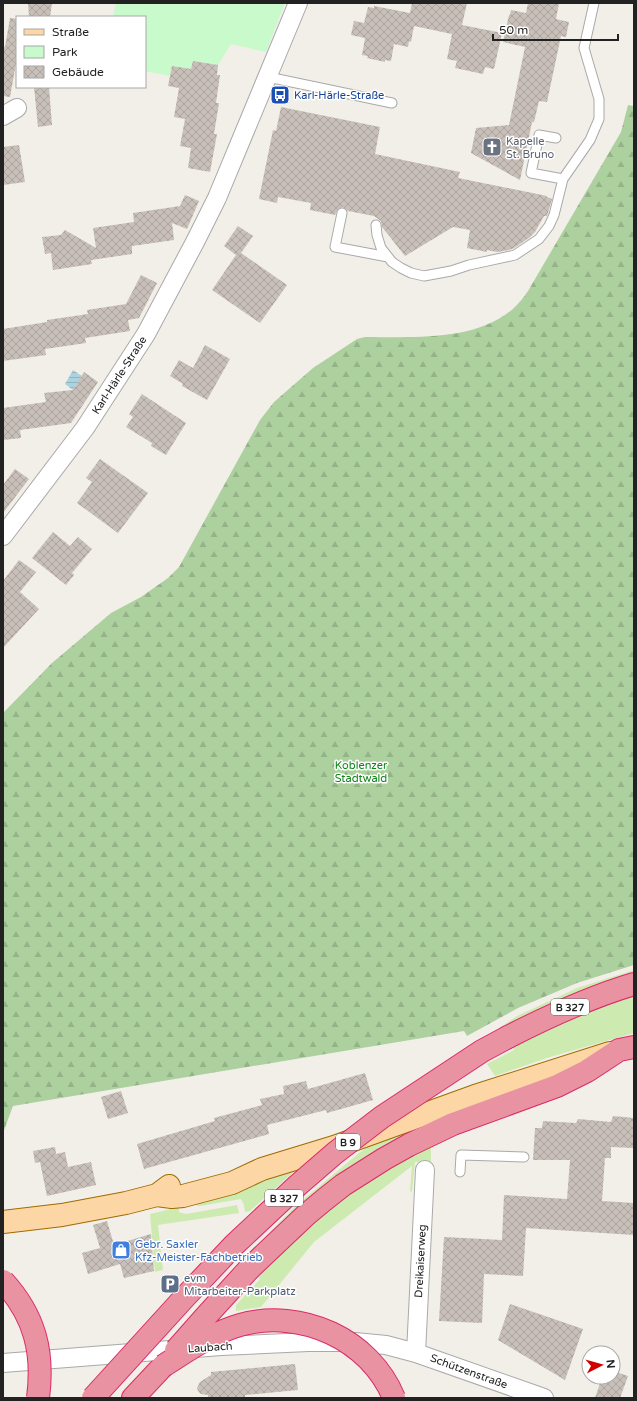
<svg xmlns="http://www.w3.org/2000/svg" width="637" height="1401" viewBox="0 0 637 1401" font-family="'Varela Round',sans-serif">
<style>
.grass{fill:#cdebb0}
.forest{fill:url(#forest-firs)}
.park{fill:#c8facc}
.water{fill:url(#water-rules)}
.building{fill:url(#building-cross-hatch)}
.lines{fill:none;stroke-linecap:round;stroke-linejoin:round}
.lane-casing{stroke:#a9a9a9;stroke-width:11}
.street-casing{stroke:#a9a9a9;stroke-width:20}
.primary-casing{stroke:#a06b00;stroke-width:24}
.highway-casing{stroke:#dc2a67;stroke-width:24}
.lane{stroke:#fff;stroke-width:9}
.street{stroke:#fff;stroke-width:18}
.primary{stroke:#fcd6a4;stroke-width:22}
.highway{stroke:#e892a2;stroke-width:22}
.highway-bridge-casing{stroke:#dc2a67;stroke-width:24;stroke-linecap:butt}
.highway-bridge{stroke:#e892a2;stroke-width:22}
.labels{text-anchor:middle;stroke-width:3;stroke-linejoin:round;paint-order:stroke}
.shield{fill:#fff;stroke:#646464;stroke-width:1}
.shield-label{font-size:10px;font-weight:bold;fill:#222}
.transit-label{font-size:11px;fill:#164399;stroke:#fff;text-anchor:start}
.worship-label{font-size:11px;fill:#5b616d;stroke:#fff;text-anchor:start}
.street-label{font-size:11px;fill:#222;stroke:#fff}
.park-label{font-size:11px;fill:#0c8416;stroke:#fff}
.shop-label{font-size:11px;fill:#366cbe;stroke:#fff;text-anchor:start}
.service-label{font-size:11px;fill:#4e5e75;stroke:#fff;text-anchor:start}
</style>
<defs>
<pattern id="forest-firs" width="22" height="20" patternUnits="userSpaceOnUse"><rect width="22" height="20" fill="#add19e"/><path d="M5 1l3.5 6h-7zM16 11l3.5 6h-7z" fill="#95b388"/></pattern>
<pattern id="water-rules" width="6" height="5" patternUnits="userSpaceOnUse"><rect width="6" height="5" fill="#aad3df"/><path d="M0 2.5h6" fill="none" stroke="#92b5bf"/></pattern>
<pattern id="building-cross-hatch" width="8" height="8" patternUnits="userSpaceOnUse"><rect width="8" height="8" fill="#c7bfb8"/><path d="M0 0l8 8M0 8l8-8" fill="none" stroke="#aba49e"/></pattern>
</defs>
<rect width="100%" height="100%" fill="#f2efe9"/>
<path class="grass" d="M634,970V975L504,1029L502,1026L517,1016L577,988Z
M634,996V1033L550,1057L495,1076L487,1064L514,1050L512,1045L602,1005Z
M429,1121L430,1125C398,1144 364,1161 332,1181C298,1203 270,1233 242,1262L240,1261L299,1203L359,1153L375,1142Z
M431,1146V1162H415L412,1192L410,1191L412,1166L314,1242L261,1307L236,1311V1305L260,1279L258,1277C276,1259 295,1239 314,1222C349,1191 390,1166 431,1146Z
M298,1168L250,1211L245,1212L244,1205L241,1199L200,1206L190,1204Z
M237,1205L239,1213L158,1225L163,1270L155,1272L150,1214L179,1207V1212L186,1214Z"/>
<path class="forest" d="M628,105L634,106V965L577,983L518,1008L467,1036L464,1031L13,1106L3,1133V713L52,663L111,613L141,597L168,578L179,567L260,420L274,402L313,368L357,339L365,337C412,337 476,342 514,308C519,303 524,297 528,291L621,132Z"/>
<path class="park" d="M116,3H285L266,52L231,44L218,65L193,61L191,69L172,66L170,76L145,71V17H113Z"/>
<path class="water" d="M73,370L82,376L73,390L65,384Z"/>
<path class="building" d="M28,3H52L50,17H29Z
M412,3H467L462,25L502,33L494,69L485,67L483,74L455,68L457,61L447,59L452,34L414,26L411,42L409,41L408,47L394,44L391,61L385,60V62L367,58L368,56L362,55L365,38L351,35L354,21L364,23L368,7L374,8V6L410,13Z
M528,3H559L556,19L569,22L566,37L561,36L547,102L539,101L534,122H532L520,180L471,153L476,128L509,125L525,47L503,42L509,15H510L511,10L526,13Z
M10,18L17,19V58L10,97L3,96V46L5,47Z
M193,61L218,65L217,75H220L216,103H219L214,134H217L210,172L188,168L191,148L180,146L185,119L174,117L179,88L168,86L172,66L191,69Z
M34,87H49L52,125L38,127Z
M281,107L380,127L375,154L460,172L458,178L547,196V197L552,199L548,213L547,216H544L535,232L529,238L514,248L509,250L497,252L487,250V252L467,248L470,230L453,227L405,256L382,227L381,221L374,216L348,211L343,207L338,209L335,215L310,210L311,203L278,197L277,203L259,199L273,130L276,131Z
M19,145L25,182L3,185V147Z
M185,195L199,201L187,229L172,223L174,240L132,246V254L91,260L92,264L53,270L51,253L45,254L42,237L61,235L65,230L96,248L93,228L134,222L133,213L180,206Z
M238,226L253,236L241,253L287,285L260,323L212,290L236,255L224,246Z
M141,275L157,283L139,318L128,320L130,331L85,338L86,343L45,349L46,355L3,361V329L47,322V320L88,314L87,310L126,304Z
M205,345L230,359L207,400L182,386L183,384L170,376L179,360L193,368Z
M84,372L98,382L71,423L20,430L21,438L3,440V408L46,402L44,393L73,390Z
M142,394L186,423L166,455L151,446L152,443L126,427L133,417L129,414Z
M100,459L148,493L118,533L77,503L92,482L86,478Z
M15,469L29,479L3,513V485Z
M53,532L70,546L78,537L92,549L72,573L74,575L66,585L32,558Z
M19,560L36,572L20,592L39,609L3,648V581Z
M365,1073L373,1100L327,1113L326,1110L267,1125L269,1134L144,1169L137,1144L215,1121L214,1118L262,1105L260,1099L284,1094L283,1086L306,1081L308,1089Z
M121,1091L128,1113L108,1119L101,1097Z
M613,1116L634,1118V1148L611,1147V1158H605L602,1201L634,1203V1235L526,1228L523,1276L484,1274L482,1323L439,1321L444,1237L502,1240L504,1195L567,1199L570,1160H533L535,1128H542L543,1121L576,1123L578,1119L611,1122Z
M55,1147L56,1154L65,1152L68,1167L91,1162L96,1185L47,1196L40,1162L35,1163L33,1151Z
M107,1221L114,1245L151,1234L154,1271L124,1278L120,1264L88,1274L82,1253L100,1248L93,1225Z
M510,1304L583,1329L565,1380L498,1340Z
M295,1364L298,1390L245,1395V1398H208V1395L201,1394L198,1391L197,1388L200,1382L211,1375V1372Z
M613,1371L628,1376L620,1398H595L602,1377H613Z"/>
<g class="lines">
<g class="lane-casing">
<path id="lane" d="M268,77L392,103
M556,138L539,135L531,173L563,179
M342,213L335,247L388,257
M376,225L377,235L381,248L392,262L401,268L411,273L424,276L451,271L469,265L515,255L539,239L549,226L554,215L563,179L590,140L599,119V99L584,48L594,3
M460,1172L461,1155L524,1157"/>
</g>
<g class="street-casing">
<path id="street" d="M3,116L17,108
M3,536L85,428L146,334L195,242L217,198L298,3
M416,1353L425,1170
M3,1363L221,1346L308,1342H355L386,1345L416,1353L544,1398"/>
</g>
<g class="primary-casing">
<path id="primary" d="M157,1195L172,1197L183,1196L232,1183L262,1169L334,1147L475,1096L610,1053
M3,1222L62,1215L126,1203L157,1195L169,1186"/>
</g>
<g class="highway-casing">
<path id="highway" d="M508,1037C549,1016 590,997 634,984
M249,1269L306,1215L324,1200L343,1185L384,1159L409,1145L453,1124L557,1086L587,1071L619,1050L634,1047
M133,1398L163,1366"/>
</g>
<use href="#lane" class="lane"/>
<use href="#street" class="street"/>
<use href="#primary" class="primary"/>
<use href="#highway" class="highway"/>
<g class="highway-bridge-casing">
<path id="highway-bridge" d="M3,1281C35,1316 44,1352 38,1398
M176,1350L207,1315L249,1269
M163,1366C187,1351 212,1333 240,1325C301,1308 370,1339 394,1398
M93,1398L184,1298L234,1245L298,1185L335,1153L382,1117L482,1051L508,1037"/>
</g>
<use href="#highway-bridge" class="highway-bridge"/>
</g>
<defs>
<g id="bus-square" transform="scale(1)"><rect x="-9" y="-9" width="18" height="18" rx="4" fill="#1a4fb4" stroke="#fff"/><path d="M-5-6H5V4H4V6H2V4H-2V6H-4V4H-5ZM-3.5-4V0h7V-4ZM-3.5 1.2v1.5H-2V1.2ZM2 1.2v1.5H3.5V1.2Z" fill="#fff"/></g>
<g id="church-square" transform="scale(1)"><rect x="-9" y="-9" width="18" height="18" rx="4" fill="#6b7280" stroke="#fff"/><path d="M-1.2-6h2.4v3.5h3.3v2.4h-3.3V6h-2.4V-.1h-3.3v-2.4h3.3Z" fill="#fff"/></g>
<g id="shop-square" transform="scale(1)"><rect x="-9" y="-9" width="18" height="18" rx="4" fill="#3f7fe0" stroke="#fff"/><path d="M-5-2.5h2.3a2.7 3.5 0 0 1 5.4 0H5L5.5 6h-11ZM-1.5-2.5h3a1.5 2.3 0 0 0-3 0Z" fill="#fff"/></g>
<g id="parking-square" transform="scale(1)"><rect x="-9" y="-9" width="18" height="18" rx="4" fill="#5c6f8a" stroke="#fff"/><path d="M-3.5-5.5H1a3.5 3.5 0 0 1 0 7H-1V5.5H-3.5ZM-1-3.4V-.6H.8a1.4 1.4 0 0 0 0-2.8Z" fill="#fff"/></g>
</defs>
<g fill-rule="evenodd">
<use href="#bus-square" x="280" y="95"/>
<use href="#church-square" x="492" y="147"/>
<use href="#shop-square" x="121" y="1250"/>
<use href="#parking-square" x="170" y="1284"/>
</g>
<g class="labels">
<g class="shield">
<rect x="551" y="999" width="38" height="16" rx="3"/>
<rect x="336" y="1134" width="24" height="16" rx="3"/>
<rect x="265" y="1190" width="38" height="16" rx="3"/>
</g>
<g class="shield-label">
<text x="570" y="1011">B 327</text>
<text x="348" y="1146">B 9</text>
<text x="284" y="1202">B 327</text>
</g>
<g class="transit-label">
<text x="294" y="99">Karl-Härle-Straße</text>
</g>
<g class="worship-label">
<text x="506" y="145">Kapelle<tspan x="506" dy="13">St. Bruno</tspan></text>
</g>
<g class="street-label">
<text transform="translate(119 375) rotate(-57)" y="4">Karl-Härle-Straße</text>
<text transform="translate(420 1261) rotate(-87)" y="4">Dreikaiserweg</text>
<text transform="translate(210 1347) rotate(-4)" y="4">Laubach</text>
<text transform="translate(469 1371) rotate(20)" y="4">Schützenstraße</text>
</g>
<g class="park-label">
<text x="361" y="769">Koblenzer<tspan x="361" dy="13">Stadtwald</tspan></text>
</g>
<g class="shop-label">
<text x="135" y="1248">Gebr. Saxler<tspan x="135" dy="13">Kfz-Meister-Fachbetrieb</tspan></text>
</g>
<g class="service-label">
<text x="184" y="1282">evm<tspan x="184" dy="13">Mitarbeiter-Parkplatz</tspan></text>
</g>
</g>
<rect width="637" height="1401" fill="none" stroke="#222222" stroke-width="8"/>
<rect x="16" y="16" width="130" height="72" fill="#ffffff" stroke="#a7a7a7"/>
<rect x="24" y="29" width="20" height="6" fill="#fcd6a4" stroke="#a7a7a7"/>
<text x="52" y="36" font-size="12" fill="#222222">Straße</text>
<rect x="24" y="46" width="20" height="12" fill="#c8facc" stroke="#a7a7a7"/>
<text x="52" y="56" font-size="12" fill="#222222">Park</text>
<rect x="24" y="66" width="20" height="12" fill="url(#building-cross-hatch)" stroke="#a7a7a7"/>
<text x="52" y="76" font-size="12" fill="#222222">Gebäude</text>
<g transform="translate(601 1365) rotate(84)"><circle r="19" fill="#ffffff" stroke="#a7a7a7"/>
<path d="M0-3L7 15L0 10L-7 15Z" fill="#d40000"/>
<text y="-6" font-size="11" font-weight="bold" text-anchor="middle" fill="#222222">N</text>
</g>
<path d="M493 34v6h125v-6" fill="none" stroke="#222222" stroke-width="2"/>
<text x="499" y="34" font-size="12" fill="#222222" stroke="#ffffff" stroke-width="3" paint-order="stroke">50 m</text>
</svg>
